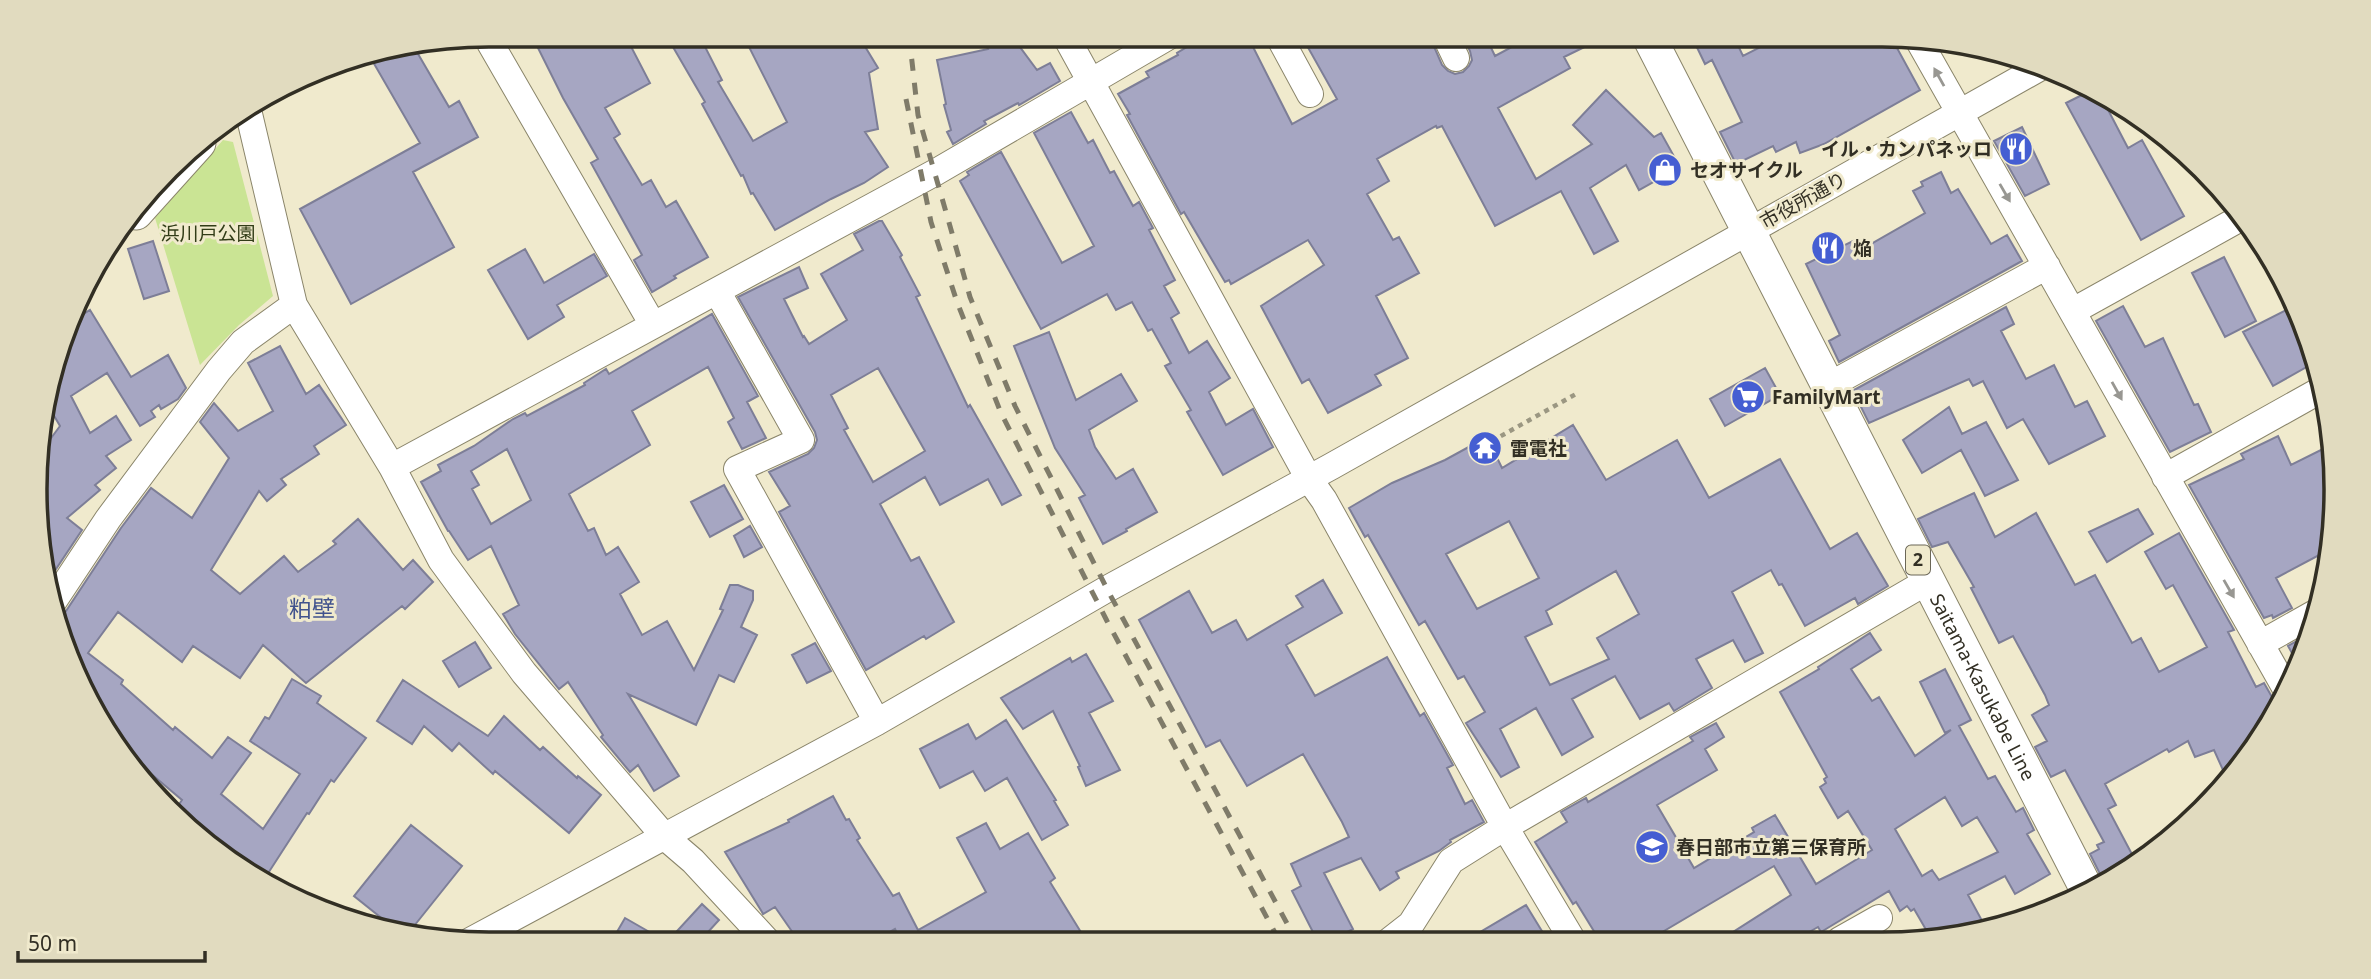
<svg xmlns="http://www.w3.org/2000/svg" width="2371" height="979" viewBox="0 0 2371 979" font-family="'Noto Sans','Noto Sans JP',sans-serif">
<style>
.green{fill:#cae494}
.building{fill:#a6a6c2;stroke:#7d7e97;stroke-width:2;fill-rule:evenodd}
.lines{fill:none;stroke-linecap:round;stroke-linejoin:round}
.minor-casing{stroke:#8a856a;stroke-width:28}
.major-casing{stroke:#8a856a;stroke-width:35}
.path{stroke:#9b9782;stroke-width:4.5;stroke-dasharray:5 5;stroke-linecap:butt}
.minor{stroke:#fff;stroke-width:26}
.major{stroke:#fff;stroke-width:33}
.rail{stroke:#7f7b69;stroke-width:5;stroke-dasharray:12 12;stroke-linecap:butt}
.oneway{fill:#989792}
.labels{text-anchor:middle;stroke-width:6;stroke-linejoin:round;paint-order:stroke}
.shield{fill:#f0eacd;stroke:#6b6757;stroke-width:2}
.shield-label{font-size:18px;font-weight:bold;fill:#322f24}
.poi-label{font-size:19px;font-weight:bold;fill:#322f24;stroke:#f0eacd;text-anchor:start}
.street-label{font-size:19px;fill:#322f24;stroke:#f0eacd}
.park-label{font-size:19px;fill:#313c17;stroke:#f0eacd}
.quarter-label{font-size:23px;fill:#40528d;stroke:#f0eacd}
.rim{fill:none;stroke:#322f24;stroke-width:3.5}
</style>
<rect width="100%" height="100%" fill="#f0eacd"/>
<path class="green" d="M223,140L233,142L273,296L239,325L200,365L155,218Z"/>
<path class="building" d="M558,35H625L650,83L605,108L620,134L614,138L642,185L651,180L666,207L676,201L708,257L674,276L676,278L652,292L634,260L642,255L591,163L598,159L563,98L537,46Z
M666,35H699L722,80L718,82L753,141L787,122L748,45L765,35H858L878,68L869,73L878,129L865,132L888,167L864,183L831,199L775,230L753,193L751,194L743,175L741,176L702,104L705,102Z
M981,35H1011L1037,70L1050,63L1060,81L1019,105L1018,103L984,121L986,124L953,144L947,132L951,130L944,105L946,104L937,60L988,49Z
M1207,35H1247L1292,124L1337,99L1301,35H1429L1442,65L1448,71L1455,74L1463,72L1469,66L1472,60L1470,51L1462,35H1485L1495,56L1534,35H1609L1564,57L1570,68L1498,108L1536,179L1592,144L1573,125L1606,90L1654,137L1661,133L1680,167L1639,190L1626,165L1590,188L1618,241L1594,254L1561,191L1495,226L1442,126L1437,128L1436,126L1377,159L1389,181L1367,194L1393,240L1399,237L1419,273L1376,296L1408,358L1375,375L1381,385L1328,413L1309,379L1302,383L1261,306L1324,265L1308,240L1231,284L1229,280L1225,282L1184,212L1181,214L1127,115L1130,114L1118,94L1149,77L1146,72L1178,55L1177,53Z
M1691,35H1733L1743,56L1784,35L1891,37L1920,90L1824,144L1800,153L1796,142L1776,152L1773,146L1736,164L1720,132L1742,122L1712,60L1705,64Z
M414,47L449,107L459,101L478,137L413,172L454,247L351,304L300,209L420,143L369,55Z
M2086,93L2105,104L2128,148L2142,140L2184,216L2141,240L2066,103Z
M1071,112L1088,143L1093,140L1110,173L1114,171L1133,206L1139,202L1153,228L1149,230L1175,280L1164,286L1179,313L1171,318L1189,353L1207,341L1230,378L1209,392L1226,425L1253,409L1273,447L1223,475L1187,412L1191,410L1165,366L1171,363L1152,329L1148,331L1132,302L1116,310L1107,294L1041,329L960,181L969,175L967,172L1001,152L1062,263L1094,246L1034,133Z
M2022,127L2049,184L2025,196L1994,141Z
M1941,172L1951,193L1958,189L1991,244L2007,235L2022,261L1839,362L1829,341L1840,335L1806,264L1857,239L1862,249L1925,213L1913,191L1923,186L1921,182Z
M879,221H882L902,255L900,257L920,295L916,297L968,407L970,405L1021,495L1002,505L988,479L940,505L925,477L880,504L911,561L919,557L954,622L926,639L924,636L866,670L779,512L790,506L769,472L808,454L814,448L817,440L815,432L738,297L799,267L808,288L784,299L803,337L804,336L809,344L847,320L821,274L863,250L854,234ZM878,368L925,451L873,482L844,430L848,428L831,395Z
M153,241L169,291L144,299L128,249Z
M525,249L544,283L594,254L607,276L557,305L564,317L528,339L488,270Z
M2224,257L2256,321L2225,337L2192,273Z
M2123,306L2145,347L2163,338L2194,405L2198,404L2211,432L2170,452L2096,321Z
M2294,306L2310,365L2273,386L2243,332Z
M2006,307L2014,324L2001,331L2026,379L2054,365L2075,407L2087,401L2105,436L2049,464L2023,419L2007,428L1983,381L1973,386L1969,379L1869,423L1855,395L1856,394L1854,390Z
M90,310L131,377L168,355L186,388L178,399L161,409L159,405L151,411L155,417L140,426L107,373L71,396L90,433L116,416L131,440L106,456L116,468L95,485L100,490L67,518L82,530L46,584L44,579L40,453L60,426L50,409L45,412L77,318Z
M712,314L758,396L747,402L766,438L742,449L728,422L734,418L708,367L632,411L650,445L569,494L588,531L594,528L606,555L618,547L639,582L620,594L642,635L667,621L694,670L723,610L720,609L730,585H738L753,591V600L741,627L757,635L734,682L719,675L696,725L628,694L679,776L654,791L638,765L630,772L601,737L603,735L568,682L559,689L515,634L503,614L519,605L491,546L468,560L449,531H448L421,482L441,471L438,465L474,446L513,419L525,413L527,416L585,385L584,383L606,369L609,374ZM507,449L531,500L491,524L472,489L479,485L471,471Z
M1049,332L1076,400L1121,374L1137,401L1089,430L1095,447L1116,479L1133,469L1157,512L1126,529L1127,531L1103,544L1079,498L1085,495L1055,448L1014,346Z
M280,346L306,394L319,385L346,425L314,446L319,454L281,479L286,485L267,501L259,491L211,570L240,594L284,556L298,572L336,544L333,541L358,519L403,570L413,560L433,582L405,609L402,606L306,683L263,645L240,678L193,646L182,662L118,612L88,653L123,680L121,684L173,730L175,727L212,758L228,737L251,753L221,794L263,829L300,774L250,741L265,717L269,719L292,679L321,696L317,703L366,738L334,782L331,780L309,814L307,813L265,878L238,863L240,860L198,826L195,831L175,810L182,800L124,751L122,753L111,742L59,616L66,611L121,528L151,488L192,518L229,458L200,422L214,403L238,431L273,411L248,363Z
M1765,368L1780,395L1725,426L1710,399Z
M1949,407L1962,434L1986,422L2018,480L1985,496L1961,450L1922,473L1903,440Z
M1573,425L1606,480L1677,440L1709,498L1780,459L1830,549L1857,533L1888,586L1858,604L1855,598L1805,626L1782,584L1779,585L1771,570L1732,592L1763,653L1745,662L1733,640L1696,659L1712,688L1674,711L1669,703L1640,719L1615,676L1572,699L1593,737L1562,755L1536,708L1500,729L1519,767L1501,777L1466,723L1485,712L1464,676L1458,679L1425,621L1419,625L1368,535L1365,537L1349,508L1392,483L1445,460L1487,437L1502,468ZM1509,521L1539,578L1477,609L1446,554ZM1616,571L1639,614L1597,638L1609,659L1550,685L1525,637L1552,624L1546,611Z
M2278,436L2291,465L2331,445L2335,459L2323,553L2276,578L2292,608L2273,618L2272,615L2264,618L2189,485L2244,459L2241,454Z
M724,485L743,519L710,537L691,502Z
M1974,493L1995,537L2036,513L2075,585L2095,575L2132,643L2141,638L2159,672L2207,647L2173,585L2166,589L2145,552L2179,533L2234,630L2228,632L2256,687L2264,683L2272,697L2279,703L2260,742L2227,779L2214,750L2195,757L2188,741L2169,752L2167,749L2105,784L2116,805L2108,809L2135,860L2103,880L2090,854L2099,849L2097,845L2104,842L2065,770L2051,777L2035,747L2047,741L2032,715L2049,705L2045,695L2013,636L1999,643L1971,588L1974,587L1948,542L1932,547L1918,519Z
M2138,509L2153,534L2107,562L2089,532Z
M750,526L762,547L744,557L734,536Z
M1323,580L1342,613L1286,645L1315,696L1387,657L1420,716L1424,713L1453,765L1447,768L1465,804L1472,800L1484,822L1450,840L1451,842L1439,851L1396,872L1399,878L1380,890L1361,858L1324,873L1353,929L1329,942H1318L1292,891L1301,886L1291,864L1349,837L1342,822L1303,754L1247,786L1220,740L1206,747L1139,620L1189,591L1212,633L1236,620L1247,640L1303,607L1296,596Z
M1870,633L1881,650L1851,669L1872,701L1879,697L1915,756L1951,730L1945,733L1920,682L1945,669L1971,720L1959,726L1988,779L1995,776L2016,812L2023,808L2034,830L2027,834L2050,874L2015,894L2005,876L1968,895L1986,928L1941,940H1932L1914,909L1911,911L1907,906L1900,911L1889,891L1821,932L1818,927L1795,940L1719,941L1791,895L1774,866L1647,941H1600L1576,902L1573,904L1535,842L1567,822L1561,812L1586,798L1588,802L1693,741L1690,737L1716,723L1724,737L1705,749L1717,770L1657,805L1694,868L1754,832L1752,828L1775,815L1816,884L1872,850L1848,811L1838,818L1820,787L1826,783L1824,779L1827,777L1780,692L1819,669L1818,667ZM1945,797L1962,826L1977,817L1998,852L1939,880L1932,870L1922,876L1895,829Z
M2306,636L2309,641L2298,664L2288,646Z
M475,642L491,668L459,687L443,661Z
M815,643L831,671L807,683L792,655Z
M1086,654L1113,701L1089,713L1120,770L1086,786L1078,767L1080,766L1053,711L1023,729L1001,698L1070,658L1072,662Z
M403,680L488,736L504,716L540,750L543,747L577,778L578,776L601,795L569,833L495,771L493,774L459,743L452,751L424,726L412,744L377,721Z
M1006,720L1056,800L1054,801L1068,825L1042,840L1007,778L985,791L973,771L940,788L920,749L968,724L976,739Z
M833,796L846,820L849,819L860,838L857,840L893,896L899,893L918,930L986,892L957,838L986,823L1000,849L1028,833L1055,878L1050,882L1087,942L894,943L900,940L895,929L870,943H800L775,907L763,914L762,912L725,852L789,822L788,820Z
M411,825L462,866L410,931L394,928L354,896Z
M702,904L719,920L698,943L610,944L625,918L667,942Z
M1526,905L1548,941H1465Z"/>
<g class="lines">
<g class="minor-casing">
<path id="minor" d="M1065,35L1309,479L1324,500L1505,827L1573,941
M1278,35L1310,94
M1445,35L1456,58
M486,36L653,325
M1919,41L2286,689
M249,114L294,305L392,467L441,560L524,673L665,837L693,861L769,943
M717,291L801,440L737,469L877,722
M2073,311L2237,220
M1828,386L2047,266
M392,467L936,172L1171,35
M2165,477L2317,392
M53,602L108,519L219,370L243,342L294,305
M2260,644L2315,613
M1840,940L1879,918
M470,941L877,722L1107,589L1332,466L2041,67
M1388,942L1411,924L1451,861L1505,827L1928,581"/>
</g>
<g class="major-casing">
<g id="major">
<path id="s1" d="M1648,35L2087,890"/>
<path d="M136,213L199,143"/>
</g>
</g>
<path class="path" d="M1492,441L1576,394"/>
<use href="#minor" class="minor"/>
<use href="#major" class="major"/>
<path class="rail" d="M909,35L918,115L948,219L970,297L1015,406L1107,589L1297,942
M906,99L931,222L957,302L1001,413L1107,621L1280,942"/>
</g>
<defs><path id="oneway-solid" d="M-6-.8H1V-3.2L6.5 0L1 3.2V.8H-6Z" transform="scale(1.75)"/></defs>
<g class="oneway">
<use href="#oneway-solid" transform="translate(1939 77) rotate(-119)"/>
<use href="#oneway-solid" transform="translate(2005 193) rotate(60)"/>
<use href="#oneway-solid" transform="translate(2117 391) rotate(61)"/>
<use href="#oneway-solid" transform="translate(2229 589) rotate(60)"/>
</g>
<defs>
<g id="restaurant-disc" transform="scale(1.75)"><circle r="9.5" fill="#455ed2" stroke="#f0eacd"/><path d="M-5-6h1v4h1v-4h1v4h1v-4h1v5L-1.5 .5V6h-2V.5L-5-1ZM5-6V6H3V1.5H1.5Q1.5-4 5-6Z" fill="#fff"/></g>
<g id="shop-disc" transform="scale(1.75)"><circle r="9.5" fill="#455ed2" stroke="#f0eacd"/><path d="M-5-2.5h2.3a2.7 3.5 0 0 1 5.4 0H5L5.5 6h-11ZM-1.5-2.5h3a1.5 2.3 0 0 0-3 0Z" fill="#fff"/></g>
<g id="supermarket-disc" transform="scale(1.75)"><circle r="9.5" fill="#455ed2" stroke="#f0eacd"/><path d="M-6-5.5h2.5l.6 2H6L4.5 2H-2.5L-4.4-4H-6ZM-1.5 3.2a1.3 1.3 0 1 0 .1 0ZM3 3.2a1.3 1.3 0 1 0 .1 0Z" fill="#fff"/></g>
<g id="temple-disc" transform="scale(1.75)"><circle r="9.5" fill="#455ed2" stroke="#f0eacd"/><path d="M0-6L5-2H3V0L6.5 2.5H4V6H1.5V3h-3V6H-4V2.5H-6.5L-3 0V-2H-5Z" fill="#fff"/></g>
<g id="school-disc" transform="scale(1.75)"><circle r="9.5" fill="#455ed2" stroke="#f0eacd"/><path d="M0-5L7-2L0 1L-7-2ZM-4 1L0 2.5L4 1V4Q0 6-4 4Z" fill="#fff"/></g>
</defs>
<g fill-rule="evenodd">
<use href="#restaurant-disc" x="2016" y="149"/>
<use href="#shop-disc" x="1665" y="170"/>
<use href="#restaurant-disc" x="1828" y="248"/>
<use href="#supermarket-disc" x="1748" y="397"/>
<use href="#temple-disc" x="1485" y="448"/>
<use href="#school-disc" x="1652" y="847"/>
</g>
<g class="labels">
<rect class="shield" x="1906" y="545.5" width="24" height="29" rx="5"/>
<g class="shield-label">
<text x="1918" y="566">2</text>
</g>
<g class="poi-label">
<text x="1992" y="156" text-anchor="end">イル・カンパネッロ</text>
<text x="1690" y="177">セオサイクル</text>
<text x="1853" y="255">焔</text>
<text x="1772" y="404">FamilyMart</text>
<text x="1510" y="455">雷電社</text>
<text x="1676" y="854">春日部市立第三保育所</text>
</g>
<g class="street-label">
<text transform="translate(1803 200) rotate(-29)" y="7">市役所通り</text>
<text dy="7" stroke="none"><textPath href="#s1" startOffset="733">Saitama-Kasukabe Line</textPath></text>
</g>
<g class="park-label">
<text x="208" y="240">浜川戸公園</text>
</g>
<g class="quarter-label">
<text x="312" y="617">粕壁</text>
</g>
</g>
<path d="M0 0H2371V979H0ZM489 47H1882A442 442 0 0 1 2324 489V490A442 442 0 0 1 1882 932H489A442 442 0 0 1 47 490V489A442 442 0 0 1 489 47Z" fill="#e1dbbf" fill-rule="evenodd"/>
<path class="rim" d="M489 47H1882A442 442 0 0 1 2324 489V490A442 442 0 0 1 1882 932H489A442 442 0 0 1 47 490V489A442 442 0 0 1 489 47Z"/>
<path d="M18 951v10h187v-10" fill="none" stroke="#322f24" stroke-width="3.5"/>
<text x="28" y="951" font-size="21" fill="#322f24" stroke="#f0eacd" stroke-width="5" paint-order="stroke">50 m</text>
</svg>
